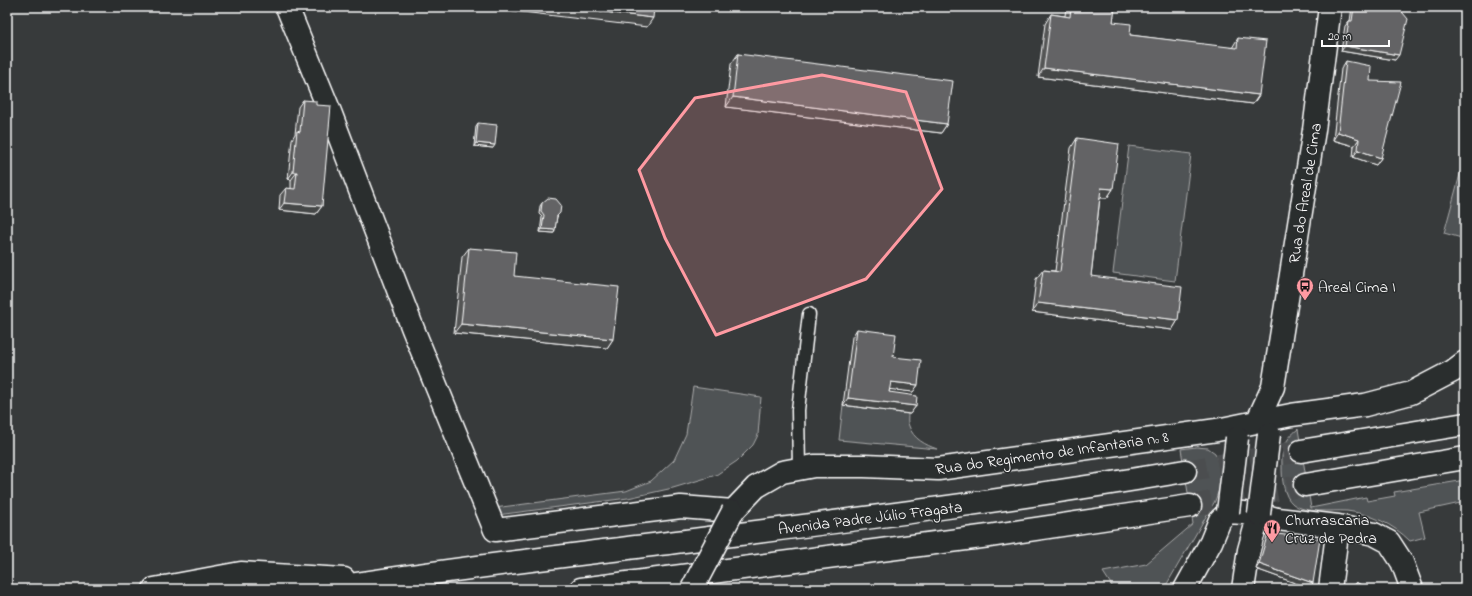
<svg xmlns="http://www.w3.org/2000/svg" width="1472" height="596" viewBox="0 0 1472 596" font-family="'Indie Flower',sans-serif">
<style>
.green{fill:#505354;stroke:#a8a9aa}
.lines{fill:none;stroke-linecap:round;stroke-linejoin:round}
.trunk-tunnel{stroke:#4b4e4f;stroke-width:22;stroke-dasharray:22 11;stroke-linecap:butt}
.service-casing{stroke:#fff;stroke-width:15}
.minor-casing{stroke:#fff;stroke-width:25}
.trunk-casing{stroke:#fff;stroke-width:25}
.service{stroke:#2a2d2e;stroke-width:12}
.minor{stroke:#2a2d2e;stroke-width:22}
.trunk{stroke:#2a2d2e;stroke-width:22}
.minor-bridge-casing{stroke:#fff;stroke-width:25;stroke-linecap:butt}
.minor-bridge{stroke:#2a2d2e;stroke-width:22}
.wall{fill:#555657;stroke:#fff}
.shaded-wall{fill:#454647;stroke:#fff}
.building{fill:#636465;stroke:#fff}
.marked{fill:#ff9aa2;fill-opacity:0.2;stroke:#ff9aa2;stroke-width:3;stroke-linejoin:round}
.labels{text-anchor:middle;stroke-width:3;stroke-linejoin:round;paint-order:stroke}
.street-label{font-size:16px;fill:#fff;stroke:#2a2d2e}
.poi-label{font-size:16px;fill:#fff;stroke:#2a2d2e;text-anchor:start}
</style>
<rect width="100%" height="100%" fill="#373a3b"/>
<filter id="ink" filterUnits="userSpaceOnUse"><feTurbulence type="fractalNoise" baseFrequency=".025" numOctaves="2"/><feDisplacementMap in="SourceGraphic" scale="8" xChannelSelector="R" yChannelSelector="G"/><feConvolveMatrix kernelMatrix="1 2 1 2 8 2 1 2 1" color-interpolation-filters="sRGB"/></filter>
<g filter="url(#ink)">
<path class="green" d="M1129,146L1191,154L1175,281L1113,273Z
M1465,156V239L1444,233Z
M693,387L761,397L758,435L753,445L737,461L716,475L673,488L628,498L497,515L494,508L626,491L651,481L674,460L686,434Z
M843,405L908,414C908,417 907,423 909,426C913,439 926,445 937,449L839,440Z
M1298,429L1311,508L1366,497L1367,501L1395,496L1394,492L1465,480V502L1419,512L1425,537L1410,541C1393,524 1371,514 1347,511C1332,510 1305,514 1293,504C1283,496 1282,478 1282,466C1281,450 1285,439 1298,429Z
M1196,447L1208,448L1215,453L1220,465L1222,481L1215,501L1164,589H1114L1103,572L1146,564L1193,524L1181,449Z"/>
<g class="lines">
<path class="trunk-tunnel" d="M1185,471L1301,451
M1190,506L1305,485"/>
<g class="service-casing">
<path id="service" d="M799,469L798,410L809,314"/>
</g>
<g class="minor-casing">
<path id="minor" d="M287,7L330,112L413,329L495,530L681,507L733,511L756,487L782,472L814,466H864L938,469L1217,430L1291,415L1365,405L1411,393L1453,371L1465,362
M1257,422L1273,387L1314,130L1330,7
M1185,589L1211,542L1220,520L1228,512L1259,514L1277,519L1338,526L1374,534L1389,542L1402,562L1412,589
M1243,589L1249,550L1259,514
M1330,589L1338,526"/>
</g>
<g class="trunk-casing">
<path id="trunk" d="M1301,451L1465,424
M1305,485L1465,458
M154,589L241,573L344,579
M325,589C428,572 532,560 636,547C819,524 1003,502 1185,471
M581,589L989,536L1190,506"/>
</g>
<use href="#service" class="service"/>
<use href="#minor" class="minor"/>
<use href="#trunk" class="trunk"/>
<g class="minor-bridge-casing">
<path id="minor-bridge" d="M1228,512L1237,438
M1259,514L1269,434
M692,589L733,511"/>
</g>
<use href="#minor-bridge" class="minor-bridge"/>
</g>
<path class="wall" d="M1066,7H1115L1113,22L1130,35L1232,48L1238,38L1259,95L1253,104L1038,77L1045,24L1051,14L1065,16Z
M1352,7H1398L1395,60L1341,51L1345,26L1349,21H1350Z
M738,54L947,124L941,133L726,107L731,64Z
M1346,61L1370,81L1381,158L1376,165L1353,157L1354,146L1333,140L1341,69Z
M303,100L316,105L322,206L316,214L279,210L280,195L286,188L291,189V180L288,179L292,139L295,134L298,107Z
M478,123L493,148L474,146L476,126Z
M1077,138L1113,189L1107,198H1100L1091,276L1178,320L1172,330L1032,312L1036,279L1043,270L1055,271L1071,148Z
M542,203L558,216L557,217L554,233L540,232L542,217L539,214L540,206Z
M469,248L514,276L613,339L607,348L454,333L462,257Z
M857,329L893,357L918,385L913,392L890,389L889,392L916,406L910,414L843,405L852,337Z
M1268,533L1313,583L1309,588L1256,569L1264,538Z
M1356,582L1367,589H1351Z"/>
<path class="shaded-wall" d="M481,7H564L653,18L647,27Z
M1345,46L1399,55L1395,60L1341,51Z
M1044,68L1259,95L1253,104L1038,77Z
M733,97L947,124L941,133L726,107Z
M1338,132L1359,139L1354,146L1333,140Z
M476,143L495,145L493,148L474,146Z
M1358,150L1381,158L1376,165L1353,157Z
M293,172H297L291,180L288,179Z
M1101,188L1113,189L1107,198L1095,197Z
M284,203L322,206L316,214L279,210Z
M542,229L555,230L554,233L540,232Z
M1038,303L1178,320L1172,330L1032,312Z
M461,324L613,339L607,348L454,333Z
M891,382L918,385L913,392L886,389Z
M848,398L916,406L910,414L843,405Z
M1259,564L1313,583L1309,588L1256,569Z"/>
<path class="building" d="M564,7H654L653,18Z
M1071,7H1115L1113,22L1131,24L1130,35L1237,48L1238,38L1266,41L1259,95L1044,68L1051,14L1070,17Z
M1354,7H1398L1408,19L1399,55L1345,46L1349,21H1352Z
M738,54L953,81L947,124L733,97Z
M1346,61L1371,66L1370,81L1401,82L1381,158L1358,150L1359,139L1338,132Z
M303,100L316,101V105L331,106L322,206L284,203L286,188L295,189L297,172H293L297,131L300,132Z
M478,123L497,125L495,145L476,143Z
M1077,138L1119,144L1113,189L1101,188L1091,276L1182,287L1178,320L1038,303L1043,270L1060,272Z
M548,198L556,199L561,205L560,213L557,216L555,230L542,229L544,215L541,211L542,203Z
M469,248L516,252L514,276L619,287L613,339L461,324Z
M857,329L896,334L893,357L921,360L918,385L891,382L889,392L917,396L916,406L848,398Z
M1268,533L1320,539L1313,583L1259,564Z
M1356,582L1367,589H1356Z"/>
</g>
<path class="marked" d="M822,75L906,92L942,189L866,279L716,335L665,238L639,170L695,98Z"/>
<defs>
<g id="bus-pin" transform="scale(0.9)"><path d="M0 17L-7.5 6A9.5 9.5 0 1 1 7.5 6Z" fill="#ff9aa2" stroke="#2a2d2e"/><path d="M-5-6H5V4H4V6H2V4H-2V6H-4V4H-5ZM-3.5-4V0h7V-4ZM-3.5 1.2v1.5H-2V1.2ZM2 1.2v1.5H3.5V1.2Z" fill="#111"/></g>
<g id="restaurant-pin" transform="scale(0.9)"><path d="M0 17L-7.5 6A9.5 9.5 0 1 1 7.5 6Z" fill="#ff9aa2" stroke="#2a2d2e"/><path d="M-5-6h1v4h1v-4h1v4h1v-4h1v5L-1.5 .5V6h-2V.5L-5-1ZM5-6V6H3V1.5H1.5Q1.5-4 5-6Z" fill="#111"/></g>
</defs>
<g fill-rule="evenodd">
<use href="#bus-pin" x="1305" y="286"/>
<use href="#restaurant-pin" x="1272" y="528"/>
</g>
<g class="labels">
<g class="street-label">
<text transform="translate(1304 193) rotate(-81)" y="6">Rua do Areal de Cima</text>
<text transform="translate(1052 452) rotate(-8)" y="6">Rua do Regimento de Infantaria nº 8</text>
<text transform="translate(870 517) rotate(-7)" y="6">Avenida Padre Júlio Fragata</text>
</g>
<g class="poi-label">
<text x="1318" y="292">Areal Cima I</text>
<text x="1285" y="525">Churrascaria<tspan x="1285" dy="18">Cruz de Pedra</tspan></text>
</g>
</g>
<rect width="1472" height="596" fill="none" stroke="#2a2d2e" stroke-width="24"/>
<rect x="12" y="12" width="1448" height="572" fill="none" stroke="#fff" stroke-width="1.5" filter="url(#ink)"/>
<path d="M1322 40v6h67v-6" fill="none" stroke="#ffffff" stroke-width="2"/>
<text x="1328" y="40" font-size="12" fill="#ffffff" stroke="#2a2d2e" stroke-width="3" paint-order="stroke">20 m</text>
</svg>
